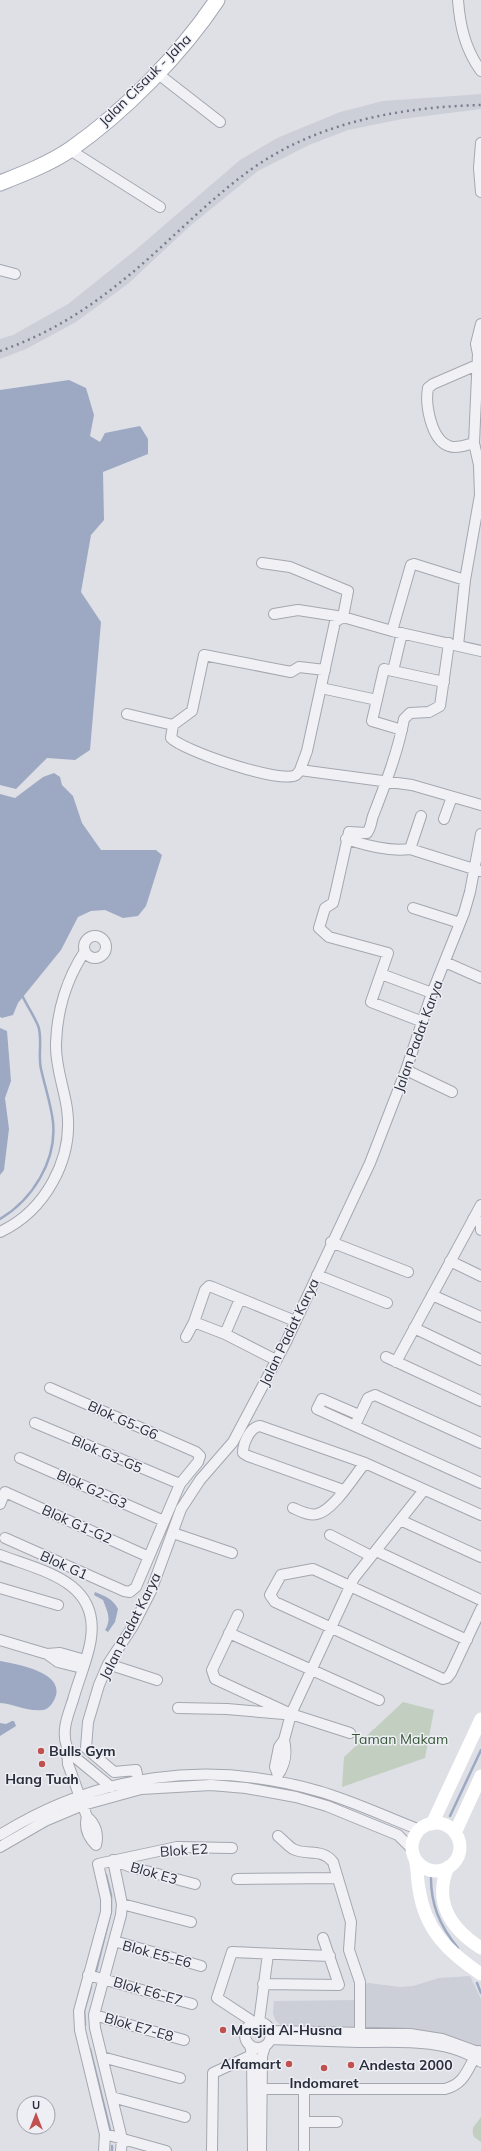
<svg xmlns="http://www.w3.org/2000/svg" width="481" height="2151" viewBox="0 0 481 2151" font-family="Mulish,sans-serif">
<style>
.built{fill:#cdcfd8}
.green{fill:#c2cfc0}
.water{fill:#9da9c3}
.lines{fill:none;stroke-linecap:round;stroke-linejoin:round}
.stream{stroke:#9da9c3;stroke-width:2.5}
.street-casing{stroke:#a4a7b0;stroke-width:12}
.primary-casing{stroke:#9fa3b1;stroke-width:17}
.street{stroke:#f1f1f5;stroke-width:10}
.secondary{stroke:#fff;stroke-width:13}
.primary{stroke:#fff;stroke-width:15}
.rail{stroke:#797e8e;stroke-width:2.5;stroke-dasharray:2 4;stroke-linecap:butt}
.poi-dot{fill:#c0514f;stroke:#edeff4;stroke-width:1.5}
.labels{text-anchor:middle;stroke-width:3;stroke-linejoin:round;paint-order:stroke}
.street-label{font-size:14px;fill:#292d3c;stroke:#edeff4}
.park-label{font-size:14px;fill:#385638;stroke:#edeff4}
.poi-label{font-size:14px;font-weight:bold;fill:#292d3c;stroke:#edeff4;text-anchor:start}
</style>
<rect width="100%" height="100%" fill="#dee0e6"/>
<path class="built" d="M481,94V109L402,119L348,130L309,145L258,171L190,226L129,283L76,322L26,349L0,359V339L13,335L68,304L133,252L240,160L277,138L340,112L383,101Z
M470,1976L481,1999V2052L463,2041L418,2030H310L282,2026L276,2021L273,2014L274,2001L357,2000L359,1985L369,1983L400,1987L413,1986L439,1978Z"/>
<path class="green" d="M403,1702L434,1710L425,1758L342,1787L344,1757Z
M481,2117V2142L474,2137C470,2127 476,2125 481,2117Z"/>
<path class="water" d="M69,380L86,388L94,415L90,436L100,442L105,433L140,426L148,439V454L103,472L104,520L91,535L81,592L101,622L90,750L75,760L47,758L16,789L0,785V390Z
M54,773L60,777L62,785L73,796L82,823L101,850H156L162,855L146,906L138,916L123,918L105,910L91,911L78,917L61,950L18,1003L13,1015L2,1018L0,1017V794L15,798L43,777Z
M0,1028L7,1031L11,1081L5,1098L9,1129L4,1170L0,1175Z
M95,1592C105,1596 113,1599 118,1609L115,1622L108,1632L105,1630C112,1619 107,1611 103,1600L94,1595Z
M0,1661C16,1664 66,1672 55,1698C53,1703 49,1709 43,1710C27,1712 15,1704 0,1703Z
M12,1721H14L16,1726L0,1736V1723L6,1724Z"/>
<g class="lines">
<path class="stream" d="M0,1219C32,1200 57,1161 53,1122C51,1104 45,1087 41,1069C38,1056 42,1042 39,1029C39,1024 26,1004 23,997
M450,1816L481,1750
M431,1873C430,1903 439,1925 458,1948
M96,1971L111,1911V1895L106,1875
M477,1983L481,1993
M85,2025L84,2011L91,1987
M90,2049L110,2130
M112,2151V2146"/>
<g class="street-casing">
<path id="street" d="M458,0C460,26 465,49 481,71
M157,73L220,122
M481,143L479,168L481,192
M70,150L160,207
M0,270L15,274
M481,324L476,344L478,354L481,356
M474,443C467,445 456,449 449,446C431,440 425,404 428,388L433,384L477,365
M262,563L290,567L348,591L343,617L298,610L274,614
M392,631L411,565L414,564L465,580
M458,645L465,580L480,495L479,465L474,443L478,354
M325,670L299,667L291,672L204,655L192,711L173,725L171,738C184,751 280,784 296,775C297,774 299,772 300,770L412,785L481,805
M393,671L402,633
M321,688L377,700
M127,714L173,725
M402,730L372,721L384,669L444,682
M300,770L307,751L335,622L343,617L392,631L481,651
M444,819L452,797
M346,839C366,845 389,852 410,849L480,871
M410,849L421,816
M413,908L460,923
M84 947a11 11 0 1 1 22 0a11 11 0 1 1-22 0Z
M445,962L481,978
M381,974L432,993
M423,1022L371,1002L388,953L329,937L319,928L325,908L333,903L335,895L349,832L367,833C371,828 371,822 373,816C385,785 398,752 404,719L410,713L429,712L440,706L449,643
M406,1070L452,1092
M473,1219L481,1222V1230
M0,1232C45,1211 74,1159 67,1109C64,1087 55,1066 56,1043C57,1011 67,978 85,951
M331,1242L408,1272
M450,1261L481,1276
M317,1275L387,1303
M432,1295L481,1317
M414,1328L481,1360
M225,1334L240,1299
M186,1337L194,1322
M386,1357L481,1401
M276,1360L225,1334L194,1322L205,1290L209,1286L212,1287L295,1321
M396,1362L481,1205
M359,1415L322,1399L317,1409L481,1483
M357,1421L368,1398L375,1395L481,1443
M35,1423L180,1484
M20,1458L164,1521
M343,1490L248,1456L243,1453C243,1443 250,1427 260,1426L365,1463L481,1515
M0,1504L5,1492L149,1557
M293,1508C300,1511 309,1516 317,1514C334,1510 354,1476 365,1463
M400,1520L481,1557
M173,1533L232,1553
M330,1535L371,1556
M5,1538L124,1591L130,1592L136,1587L180,1484L198,1462L200,1456L196,1452L50,1388
M376,1551L481,1600
M0,1555C42,1571 99,1581 91,1638C89,1656 78,1681 73,1700C68,1715 61,1731 67,1747
M0,1588L58,1605
M238,1615L212,1670L215,1679L291,1714L350,1733
M229,1633L379,1700
M0,1640L47,1654
M467,1640L313,1569L281,1575L270,1595L275,1602L443,1679L447,1678L451,1673L481,1609
M108,1664L157,1680
M82,1668L58,1662L47,1654L60,1653L85,1660
M178,1708L227,1709L284,1714
M284,1740C287,1752 285,1765 278,1775L275,1767L279,1747L284,1740L291,1714L354,1578L424,1490
M138,1779L136,1770L114,1772L86,1748L88,1722L99,1685L108,1664L133,1626L151,1591L181,1509L200,1480L233,1442L286,1342L370,1163L406,1070L432,993L464,913L470,892L481,834
M87,1817C84,1828 88,1837 96,1845C99,1834 95,1823 87,1817L68,1764L67,1747L77,1759L111,1787
M0,1835C98,1774 207,1759 318,1791C353,1801 386,1817 420,1830
M278,1836C283,1840 288,1846 293,1849C307,1856 322,1848 333,1862L351,1922L349,1950L360,1982V2042
M0,1847L45,1821L83,1805L141,1789L211,1785L246,1788L296,1797L327,1806L398,1835L412,1849
M113,1860L122,1904L121,1915L94,2015L95,2028L122,2139L121,2151
M113,1860L131,1867L195,1884
M237,1879L338,1878
M122,1904L191,1922
M114,1941L201,1966
M88,1975L192,2004
M263,1984L339,1985L323,1938
M94,2015L184,2040
M259,2022L268,1954
M245 2035a13 13 0 1 1 26 0a13 13 0 1 1-26 0Z
M255,2023L217,1998L232,1952L330,1956
M271,2031L410,2034L442,2039L481,2053
M270,2039C300,2040 329,2041 359,2042C398,2042 448,2038 481,2062
M250,2045L252,2055L253,2151
M102,2057L180,2078
M262,2089H445C467,2083 467,2067 479,2051
M112,2097L185,2117
M305,2122H337
M105,2134L166,2151
M104,2151L105,2134L80,2030L79,2011L106,1912V1899L98,1864L177,1847L232,1848
M212,2151L213,2073L252,2055
M261,2151L262,2056L265,2046
M304,2151V2090"/>
</g>
<g class="primary-casing">
<path id="primary" d="M0,183C23,174 51,163 71,149C124,112 181,54 217,0"/>
</g>
<use href="#street" class="street"/>
<path class="secondary" d="M412 1847a24 24 0 1 1 48 0a24 24 0 1 1-48 0Z
M432,1824L481,1719
M455,1833L481,1776
M415,1859C418,1870 417,1879 419,1889C425,1930 448,1952 481,1974
M448,1867C433,1902 451,1929 481,1948"/>
<use href="#primary" class="primary"/>
<path class="rail" d="M0,351C41,337 79,315 113,288C163,250 204,202 256,166C322,121 403,107 481,105"/>
</g>
<g class="poi-dot">
<circle cx="41" cy="1751" r="4"/>
<circle cx="42" cy="1764" r="4"/>
<circle cx="223" cy="2030" r="4"/>
<circle cx="289" cy="2064" r="4"/>
<circle cx="351" cy="2065" r="4"/>
<circle cx="324" cy="2068" r="4"/>
</g>
<g class="labels">
<g class="street-label">
<text transform="translate(145 80) rotate(-45)" y="5">Jalan Cisauk - Jaha</text>
<text transform="translate(418 1036) rotate(-70)" y="5">Jalan Padat Karya</text>
<text transform="translate(289 1332) rotate(-64)" y="5">Jalan Padat Karya</text>
<text transform="translate(123 1420) rotate(24)" y="5">Blok G5-G6</text>
<text transform="translate(107 1454) rotate(23)" y="5">Blok G3-G5</text>
<text transform="translate(92 1489) rotate(24)" y="5">Blok G2-G3</text>
<text transform="translate(77 1524) rotate(24)" y="5">Blok G1-G2</text>
<text transform="translate(64 1565) rotate(24)" y="5">Blok G1</text>
<text transform="translate(130 1626) rotate(-63)" y="5">Jalan Padat Karya</text>
<text transform="translate(184 1850) rotate(-4)" y="5">Blok E2</text>
<text transform="translate(154 1873) rotate(16)" y="5">Blok E3</text>
<text transform="translate(157 1954) rotate(15)" y="5">Blok E5-E6</text>
<text transform="translate(148 1991) rotate(16)" y="5">Blok E6-E7</text>
<text transform="translate(139 2027) rotate(16)" y="5">Blok E7-E8</text>
</g>
<g class="park-label">
<text x="400" y="1744">Taman Makam</text>
</g>
<g class="poi-label">
<text x="49" y="1756">Bulls Gym</text>
<text x="42" y="1784" text-anchor="middle">Hang Tuah</text>
<text x="231" y="2035">Masjid Al-Husna</text>
<text x="281" y="2069" text-anchor="end">Alfamart</text>
<text x="359" y="2070">Andesta 2000</text>
<text x="324" y="2088" text-anchor="middle">Indomaret</text>
</g>
</g>
<g transform="translate(36 2115)"><circle r="19" fill="#edeff4" stroke="#9fa1aa"/>
<path d="M0-3L7 15L0 10L-7 15Z" fill="#c0514f"/>
<text y="-6" font-size="11" font-weight="bold" text-anchor="middle" fill="#292d3c">U</text>
</g>
</svg>
